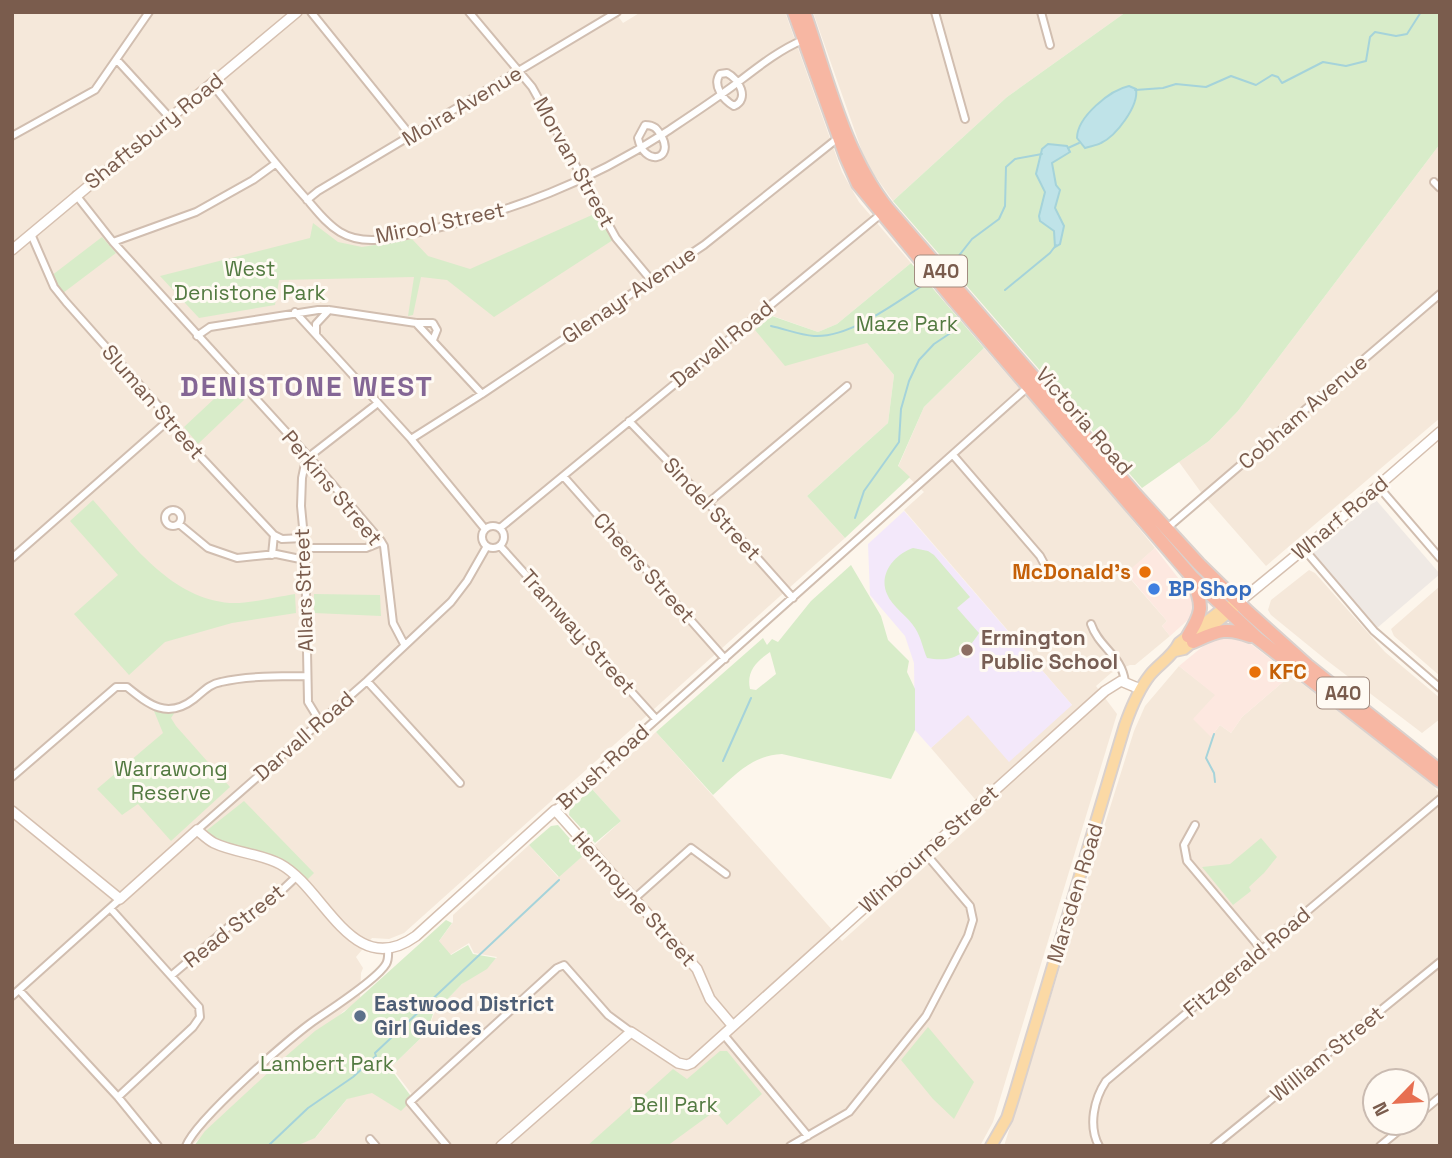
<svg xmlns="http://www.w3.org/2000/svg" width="1452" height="1158" viewBox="0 0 1452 1158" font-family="'Space Grotesk',sans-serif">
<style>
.residential{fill:#f5e8da;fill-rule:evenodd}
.commercial{fill:#fde8e0}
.industrial{fill:#efe9e4}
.education{fill:#f3e8fa}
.green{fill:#d8ecc9;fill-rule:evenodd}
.water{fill:#bfe3e8;stroke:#a5d3da;stroke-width:2}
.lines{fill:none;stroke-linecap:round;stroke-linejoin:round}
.stream{stroke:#a5d3da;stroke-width:2}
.street-casing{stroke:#d1beb0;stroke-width:10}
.secondary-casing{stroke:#d6c0b0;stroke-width:12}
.primary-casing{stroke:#dad1cd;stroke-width:14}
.highway-casing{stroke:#dad1cd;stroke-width:16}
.street{stroke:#fff;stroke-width:6}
.secondary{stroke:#fff;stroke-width:9}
.primary{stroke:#fbd9a5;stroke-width:10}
.highway{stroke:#f7b7a3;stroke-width:12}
.food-dot{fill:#e8710a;stroke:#fffaf3;stroke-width:2.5}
.shop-dot{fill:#3f7fe0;stroke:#fffaf3;stroke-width:2.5}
.education-dot{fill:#8d6e63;stroke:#fffaf3;stroke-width:2.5}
.service-dot{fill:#5c6f8a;stroke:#fffaf3;stroke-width:2.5}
.labels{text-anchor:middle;stroke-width:6;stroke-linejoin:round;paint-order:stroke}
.shield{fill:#fffaf3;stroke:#a28b7f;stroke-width:2}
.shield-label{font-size:19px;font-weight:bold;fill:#7a5c4d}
.street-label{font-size:21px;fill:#7a5c4d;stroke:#fffaf3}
.park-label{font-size:21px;fill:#537a41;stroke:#fffaf3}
.food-label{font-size:21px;font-weight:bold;fill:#c56008;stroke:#fffaf3;text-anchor:end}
.shop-label{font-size:21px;font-weight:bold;fill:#366cbe;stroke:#fffaf3;text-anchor:start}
.education-label{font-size:21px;font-weight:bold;fill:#785e54;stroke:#fffaf3;text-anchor:start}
.service-label{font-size:21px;font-weight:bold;fill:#4e5e75;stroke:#fffaf3;text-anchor:start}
.district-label{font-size:28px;font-weight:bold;letter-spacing:2px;fill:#846695;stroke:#fffaf3}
</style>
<rect width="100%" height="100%" fill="#fdf6ec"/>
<path class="residential" d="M12,12H615L623,23L641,12H785L842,172L859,202L911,263L837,324L818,332L773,316L755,330L867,343L894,375L888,423L807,496L845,538L404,933L389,939L372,938L356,957L363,968L361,973L360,1001L344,1011L191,1146H12Z
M813,12H1126L1007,97L893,201L870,169L864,157Z
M1440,144V418L1266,566L1200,491L1179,462L1209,441L1238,411Z
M984,348L1107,489L1155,548L1126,574L1167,621L1162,626L1170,636L1135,665H1130L1111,673L1096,686L1117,714L993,1122L980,1146H294L316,1137L348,1098L373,1092L414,1097L391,1067L428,1031L434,1013L463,983L488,967L497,957L474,953L469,943L445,958L437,944L453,922V915L529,845L558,877L584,855L621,821L592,789L656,732L842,941L986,812L931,748L967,715L1072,705L904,510L924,492L898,467L924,407Z
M1309,570L1315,573L1385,652L1440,698V719L1422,733L1325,659L1271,615L1268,610L1271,600Z
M1440,586V676L1394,636L1391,629Z
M1179,666L1216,695L1211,737L1220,725L1231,733L1242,717L1291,675L1433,785L1440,795V1146H1004L1134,731L1145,706ZM1375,1081H1417V1123H1375Z"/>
<path class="commercial" d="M1155,548L1186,588L1192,600L1194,611L1189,619L1170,636L1162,626L1167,621L1126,573Z
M1227,633L1247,641L1291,675L1242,717L1231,733L1220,725L1211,737L1193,719L1215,695L1179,666L1213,638Z"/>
<path class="industrial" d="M1376,500L1440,574L1377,628L1313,553Z"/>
<path class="education" d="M904,511L1072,705L1009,762L968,715L931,748L915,730L914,663L905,636L870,595L868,544Z"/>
<path class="green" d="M1126,12H1440V144L1238,411L1209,441L1142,488L893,201L1007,97Z
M601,211L616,238L494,317L447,280L421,277L413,315L408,316L414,277L279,280L275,305L199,318L160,276L310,238L313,223L338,242L362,247L412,239L428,256L470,269Z
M102,237L116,253L63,293L51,276Z
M911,263L984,348L924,407L898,466L910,477L845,538L807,496L888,423L894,375L867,343L785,366L755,330L772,316L818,332L837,324Z
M230,384L244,400L198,444L184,427Z
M93,500C130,541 169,598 230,603C249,604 276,597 295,594L296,613L232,623L165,642L129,675L74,614L118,575L70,521Z
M913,548L928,551L934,555L970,597L957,608L979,633C966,654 953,663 927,658C923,649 921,637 915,628C908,616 892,607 887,594C878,574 895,554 913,548Z
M851,565L881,616L888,640L909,661L907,672L915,689V730L891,779L782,754C752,755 734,776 713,795L656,732L763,638L767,645L772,639L778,642L811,601ZM770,652L776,674L756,690L750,689C746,671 757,661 770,652Z
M314,594L380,595L381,616L314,613Z
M154,711L175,712L171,718L176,726L230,787L171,841L138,804L122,815L97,789L163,733Z
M592,789L621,821L595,843L569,815L570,808Z
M244,801L314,873L307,880L289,863L214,838L206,831Z
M558,825L584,855L559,877L529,845L551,826Z
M1261,838L1277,857L1264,873L1249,887L1251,891L1233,905L1202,867L1230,864Z
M446,920L452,923L439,941L451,955L468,945L473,954L496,958L487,969L462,984L433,1014L427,1032L390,1068L413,1099L401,1111L372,1093L347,1099L315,1138L296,1146H194L205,1131L285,1057L315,1031L344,1012Z
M928,1027L974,1082L954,1119L933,1099L901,1060Z
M720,1051H727L762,1094L727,1125L715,1111L667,1146H587L673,1069L687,1079Z"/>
<path class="water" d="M1129,86L1136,89C1139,106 1116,136 1101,143C1096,146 1090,146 1085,148L1077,138C1077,117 1110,90 1129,86Z
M1048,144L1067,146L1070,152L1052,163L1056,185L1060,190L1055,208L1064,226L1060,244L1055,247L1054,231L1040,221L1039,216L1045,192L1036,174L1042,149Z"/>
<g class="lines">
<path class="stream" d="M1135,90L1163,88L1176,84L1206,87L1231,76L1256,85L1272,75L1278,77L1282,83L1323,62L1346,66L1366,61L1370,37L1375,32L1396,36L1407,34L1421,12
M1068,148L1079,143
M954,262L972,239L999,219L1005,206L1006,167L1015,159L1042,154
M1005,290L1050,253L1056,245
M771,326C785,329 800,335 814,336C851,338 898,301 928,282
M855,518L864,491L899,442L901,409L909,381L919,360L934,344L955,330
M1214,734L1206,758L1214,773L1215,782
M723,761L751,698
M268,1146L308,1108L353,1077L376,1056L375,1053L559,880"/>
<g class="street-casing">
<path id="street" d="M311,12L411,136
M469,12L532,87L616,238L651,280
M935,12L965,119
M1041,12L1050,45
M117,60L171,119
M727,73C739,79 750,99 734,106C723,100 712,85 720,74Z
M212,84C242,121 271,159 303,195C315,208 325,223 340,232C366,248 401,236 428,230C513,211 589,182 663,134C687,118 713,101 737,83C758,67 779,50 803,40
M645,125C655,125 657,129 662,137C674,160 644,167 638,138Z
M12,136L95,90L149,12
M1434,182L1440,188
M76,195L113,242L309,457L381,541L384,546L393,623L404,644
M307,200L318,191L617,12
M31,234L54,287L66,302L170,419L187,442L274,535L282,539L304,538
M113,242L196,212L253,180L275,164
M295,312L411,439L485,529
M416,323L482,394
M316,334V324L329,310
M197,336L210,327L318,310H329L416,323H433L437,330L433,340
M629,421L708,503L793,598
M411,439L482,394L704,245L838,138
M953,455L1040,556L1048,571
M564,477L725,659
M1378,486L1440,558
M708,503L847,386
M165 518a8 8 0 1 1 16 0a8 8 0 1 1-16 0Z
M179,524L208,548L237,558L276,554L305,560
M482 537a11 11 0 1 1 22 0a11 11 0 1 1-22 0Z
M500,528L881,214
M1166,529L1440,294
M500,546L656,719
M305,548H366L381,542
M1304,549L1374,631L1440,688
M272,555L274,535
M12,558L170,419
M1091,624C1099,648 1122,655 1125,682
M367,681L460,783
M319,720L308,702L305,548L301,506L302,478L306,459L378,403
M12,777L116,687H127C148,704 167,720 194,699C203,692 209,684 221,682C246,676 281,676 307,676
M555,810L1029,386
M1195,825L1184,845L1187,861L1262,950
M197,830L367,681L451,602L467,581L487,546
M635,898L691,848L726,874
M110,908L199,1007L200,1017L193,1027L118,1097
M172,975L232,924L261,910L296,877
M19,990L118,1097L158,1146
M12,996L120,899
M724,1035L808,1136
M1417,1116L1440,1097
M370,1139L376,1146
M186,1146C196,1120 292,1035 318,1018C333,1008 378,978 386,964C389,959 388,954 388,948
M447,1146L410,1102L557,968L564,965L608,1015L631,1032
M790,1146L849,1112L926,1016L968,936L973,920L970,906L925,853
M1099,1146C1088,1126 1094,1099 1106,1081L1440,799
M1214,1146L1440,962
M1380,1146L1408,1123"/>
</g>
<g class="secondary-casing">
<path id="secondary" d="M12,250L297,12
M1238,603L1339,520L1440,432
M12,811L120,899L197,830C202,834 208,840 214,843C235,853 259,853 280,864C325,888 352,982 416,936L555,810L697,969L710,999L732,1025
M501,1146L631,1032L678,1063L687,1065L692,1063L1105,691L1121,681L1140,689"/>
</g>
<g class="primary-casing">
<path id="primary" d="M1175,651L1184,649L1234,608
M991,1146L1007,1118L1014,1096L1125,725C1131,708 1138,690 1150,675C1159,664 1173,656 1179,643L1224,608L1231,606"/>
</g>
<g class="highway-casing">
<path id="highway" d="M794,12L846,157L858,184L952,298L1192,577L1257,638L1440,781
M804,12C827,77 844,154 888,209L1135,494L1199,564L1248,612L1307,665L1439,770
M1188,636C1202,613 1204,607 1193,581
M1193,642C1216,632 1225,626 1250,636"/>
</g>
<use href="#street" class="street"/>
<use href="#secondary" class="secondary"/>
<use href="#primary" class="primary"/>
<use href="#highway" class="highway"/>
</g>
<g class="food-dot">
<circle cx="1145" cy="572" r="7"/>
<circle cx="1255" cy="672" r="7"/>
</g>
<circle class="shop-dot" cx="1154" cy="589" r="7"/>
<circle class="education-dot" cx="967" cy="650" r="7"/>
<circle class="service-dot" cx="360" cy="1016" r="7"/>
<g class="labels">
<g class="shield">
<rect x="915" y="255.5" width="52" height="31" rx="5"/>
<rect x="1317" y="677.5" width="52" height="31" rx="5"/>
</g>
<g class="shield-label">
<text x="941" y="278">A40</text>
<text x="1343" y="700">A40</text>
</g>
<g class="street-label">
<text transform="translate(462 106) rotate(-31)" y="7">Moira Avenue</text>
<text transform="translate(154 131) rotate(-39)" y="7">Shaftsbury Road</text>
<text transform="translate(574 162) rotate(61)" y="7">Morvan Street</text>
<text transform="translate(440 223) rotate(-12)" y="7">Mirool Street</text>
<text transform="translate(629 295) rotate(-34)" y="7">Glenayr Avenue</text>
<text transform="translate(722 344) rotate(-39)" y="7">Darvall Road</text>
<text transform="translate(153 402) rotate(49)" y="7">Sluman Street</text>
<text transform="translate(1303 412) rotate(-41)" y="7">Cobham Avenue</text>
<text transform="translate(1084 421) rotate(49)" y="7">Victoria Road</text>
<text transform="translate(332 488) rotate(50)" y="7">Perkins Street</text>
<text transform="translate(712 509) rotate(47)" y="7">Sindel Street</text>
<text transform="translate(1340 518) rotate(-40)" y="7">Wharf Road</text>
<text transform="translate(644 568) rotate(48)" y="7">Cheers Street</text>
<text transform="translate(304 590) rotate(-92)" y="7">Allars Street</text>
<text transform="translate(578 632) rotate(48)" y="7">Tramway Street</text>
<text transform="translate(304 736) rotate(-41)" y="7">Darvall Road</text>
<text transform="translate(603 767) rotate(-42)" y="7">Brush Road</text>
<text transform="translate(929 849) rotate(-42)" y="7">Winbourne Street</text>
<text transform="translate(1075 893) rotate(-73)" y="7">Marsden Road</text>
<text transform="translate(634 899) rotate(48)" y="7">Hermoyne Street</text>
<text transform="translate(234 926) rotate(-38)" y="7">Read Street</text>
<text transform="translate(1247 962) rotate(-40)" y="7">Fitzgerald Road</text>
<text transform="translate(1327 1054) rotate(-39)" y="7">William Street</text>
</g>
<g class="park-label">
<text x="250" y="276">West<tspan x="250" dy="24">Denistone Park</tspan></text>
<text x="907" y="331">Maze Park</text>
<text x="171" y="776">Warrawong<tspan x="171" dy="24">Reserve</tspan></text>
<text x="327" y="1071">Lambert Park</text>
<text x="675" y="1112">Bell Park</text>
</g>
<g class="food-label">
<text x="1131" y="579">McDonald's</text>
<text x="1269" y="679" text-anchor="start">KFC</text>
</g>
<g class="shop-label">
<text x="1168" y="596">BP Shop</text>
</g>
<g class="education-label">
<text x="981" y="645">Ermington<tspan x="981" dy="24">Public School</tspan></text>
</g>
<g class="service-label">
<text x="374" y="1011">Eastwood District<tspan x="374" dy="24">Girl Guides</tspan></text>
</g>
<g class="district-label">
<text x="307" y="396">DENISTONE WEST</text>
</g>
</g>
<rect width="1452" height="1158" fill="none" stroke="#7a5c4d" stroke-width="28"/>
<g transform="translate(1396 1102) rotate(245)"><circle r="33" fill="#fffaf3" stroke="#cabbb1" stroke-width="2"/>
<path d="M0-5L12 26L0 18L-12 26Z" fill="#e76f51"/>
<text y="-10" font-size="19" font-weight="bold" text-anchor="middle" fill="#7a5c4d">N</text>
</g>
</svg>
